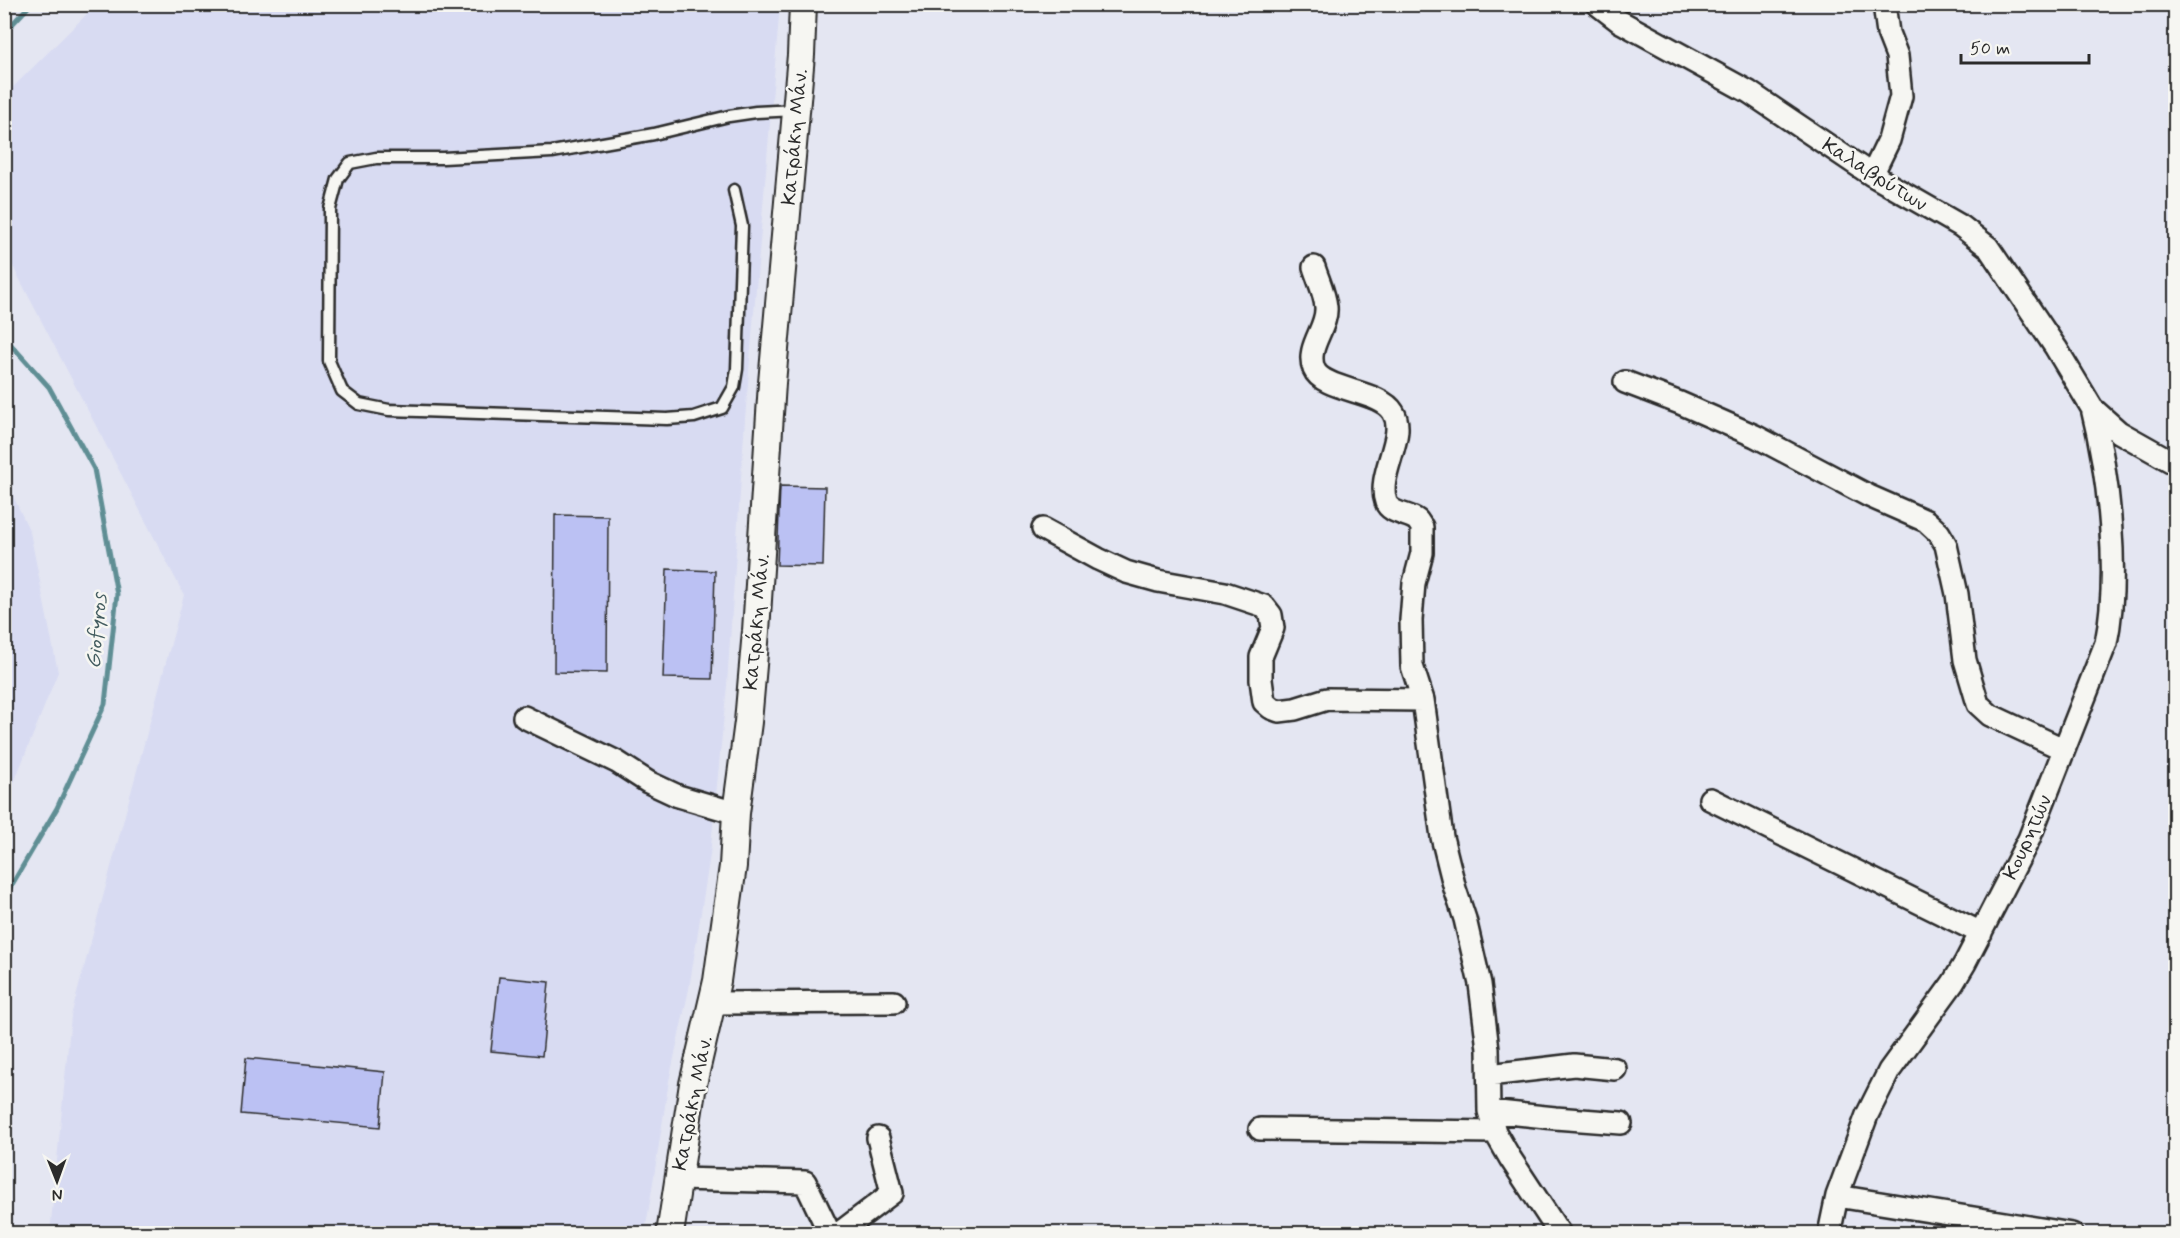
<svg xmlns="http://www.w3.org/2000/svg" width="2180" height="1238" viewBox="0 0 2180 1238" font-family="Mynerve,sans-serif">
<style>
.built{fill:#d8dbf2}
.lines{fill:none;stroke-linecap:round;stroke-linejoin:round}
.stream{stroke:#5e8e94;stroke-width:5}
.building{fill:#bbc1f3;stroke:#2b2b2b;stroke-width:1.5}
.service-casing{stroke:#2b2b2b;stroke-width:15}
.minor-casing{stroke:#2b2b2b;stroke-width:26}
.tertiary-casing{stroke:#2b2b2b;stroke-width:30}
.service{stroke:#f6f6f2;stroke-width:10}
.minor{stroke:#f6f6f2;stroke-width:21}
.tertiary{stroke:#f6f6f2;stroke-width:26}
.labels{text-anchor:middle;stroke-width:5;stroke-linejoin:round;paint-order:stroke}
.street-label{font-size:21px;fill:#2b2b2b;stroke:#f6f6f2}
.water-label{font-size:22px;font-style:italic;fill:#445d60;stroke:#f6f6f2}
</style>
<rect width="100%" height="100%" fill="#e4e6f2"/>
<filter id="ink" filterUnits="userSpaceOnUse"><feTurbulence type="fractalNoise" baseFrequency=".0167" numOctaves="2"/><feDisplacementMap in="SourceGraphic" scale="12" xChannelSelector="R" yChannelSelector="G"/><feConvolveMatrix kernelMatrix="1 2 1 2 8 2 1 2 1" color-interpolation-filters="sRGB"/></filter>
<g filter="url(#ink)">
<path class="built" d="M96,5H780L745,419L727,685L710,855L689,989L669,1081L645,1233H50L71,1016L184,595L5,251V95Z
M5,479L30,532L58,672L5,805Z"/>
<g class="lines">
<path class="stream" d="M4,33L31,4
M4,337L49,387L94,469L117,594L105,704L57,808L4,898"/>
</g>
<path class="building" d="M780,486L825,487L823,566L777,565Z
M555,515L608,516L607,673L554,672Z
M667,569L715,571L712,679L663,678Z
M499,977L549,982L542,1056L491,1051Z
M246,1058L385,1072L380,1127L241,1114Z"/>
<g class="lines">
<g class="service-casing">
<path id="service" d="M734,190L742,226L737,369L734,387L722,408L694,417L667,419L389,410L359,404L342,391L329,361L330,209L338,179L350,163L376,158H443L552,152L654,134L729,116L756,112L796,110"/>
</g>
<g class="minor-casing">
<path id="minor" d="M1597,4L1619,21L1749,92L1872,175L1961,226L1988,247L2056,348L2092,408L2119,432L2176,464
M1872,175L1889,140L1901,96L1897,56L1888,33L1884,4
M1314,267C1318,280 1325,294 1326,307C1328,328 1305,347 1314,369C1323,391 1380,390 1393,412C1408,435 1376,474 1386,502C1390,514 1408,513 1417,520C1419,522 1420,525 1422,527V553L1414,583L1411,620L1412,666L1423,700L1442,837L1455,889L1465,919L1480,984L1488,1049L1489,1111L1495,1132L1510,1158L1560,1234
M1625,382L1680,403L1755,436L1869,496L1926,521L1939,533L1946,545L1957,594L1965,660L1978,704L1990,715L2063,749
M1043,529L1098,559L1126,572L1158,581L1225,593L1264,606L1271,615L1273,628L1261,657V680L1264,702L1271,708L1279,711L1295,709L1327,699L1423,700
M524,717L617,762L648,782L678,796L736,813
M1710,799L1981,933
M712,1003L894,1002
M1489,1075L1574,1065L1615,1069
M1489,1111L1555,1118L1621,1123
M1260,1129L1495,1132
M677,1179L805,1182L830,1234
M1837,1196L2072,1234
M838,1234L892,1193L878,1138
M1829,1234L1837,1196L1867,1115L1889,1071L1953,983L1965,963L2029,839L2106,643C2120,575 2109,476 2092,408"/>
</g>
<g class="tertiary-casing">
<path id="tertiary" d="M670,1234L693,1084L717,981L733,866L736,813L748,722L756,631L772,383L801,55L803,4"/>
</g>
<use href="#service" class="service"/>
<use href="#minor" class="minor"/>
<use href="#tertiary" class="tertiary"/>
</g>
</g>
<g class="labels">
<g class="street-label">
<text transform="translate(794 137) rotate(-85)" y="7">Κατράκη Μάν.</text>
<text transform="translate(1875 174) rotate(32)" y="7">Καλαβρύτων</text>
<text transform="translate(756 622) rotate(-85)" y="7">Κατράκη Μάν.</text>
<text transform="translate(2027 837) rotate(-66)" y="7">Κουρητών</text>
<text transform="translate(692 1103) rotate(-79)" y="7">Κατράκη Μάν.</text>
</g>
<g class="water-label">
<text transform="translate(95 631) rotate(-85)" y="8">Giofyros</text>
</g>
</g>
<rect width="2180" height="1238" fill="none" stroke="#f6f6f2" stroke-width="24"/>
<rect x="12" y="12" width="2156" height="1214" fill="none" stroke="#2b2b2b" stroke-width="2" filter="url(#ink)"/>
<g transform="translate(57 1181) rotate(179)" stroke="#f6f6f2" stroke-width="4.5" paint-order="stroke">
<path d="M0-4.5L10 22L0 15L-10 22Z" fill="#2b2b2b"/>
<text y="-9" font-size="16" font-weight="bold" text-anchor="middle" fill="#2b2b2b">N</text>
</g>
<path d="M1961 54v9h128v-9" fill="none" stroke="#2b2b2b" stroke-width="3"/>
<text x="1970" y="54" font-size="18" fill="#2b2b2b" stroke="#f6f6f2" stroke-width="4.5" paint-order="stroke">50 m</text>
</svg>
